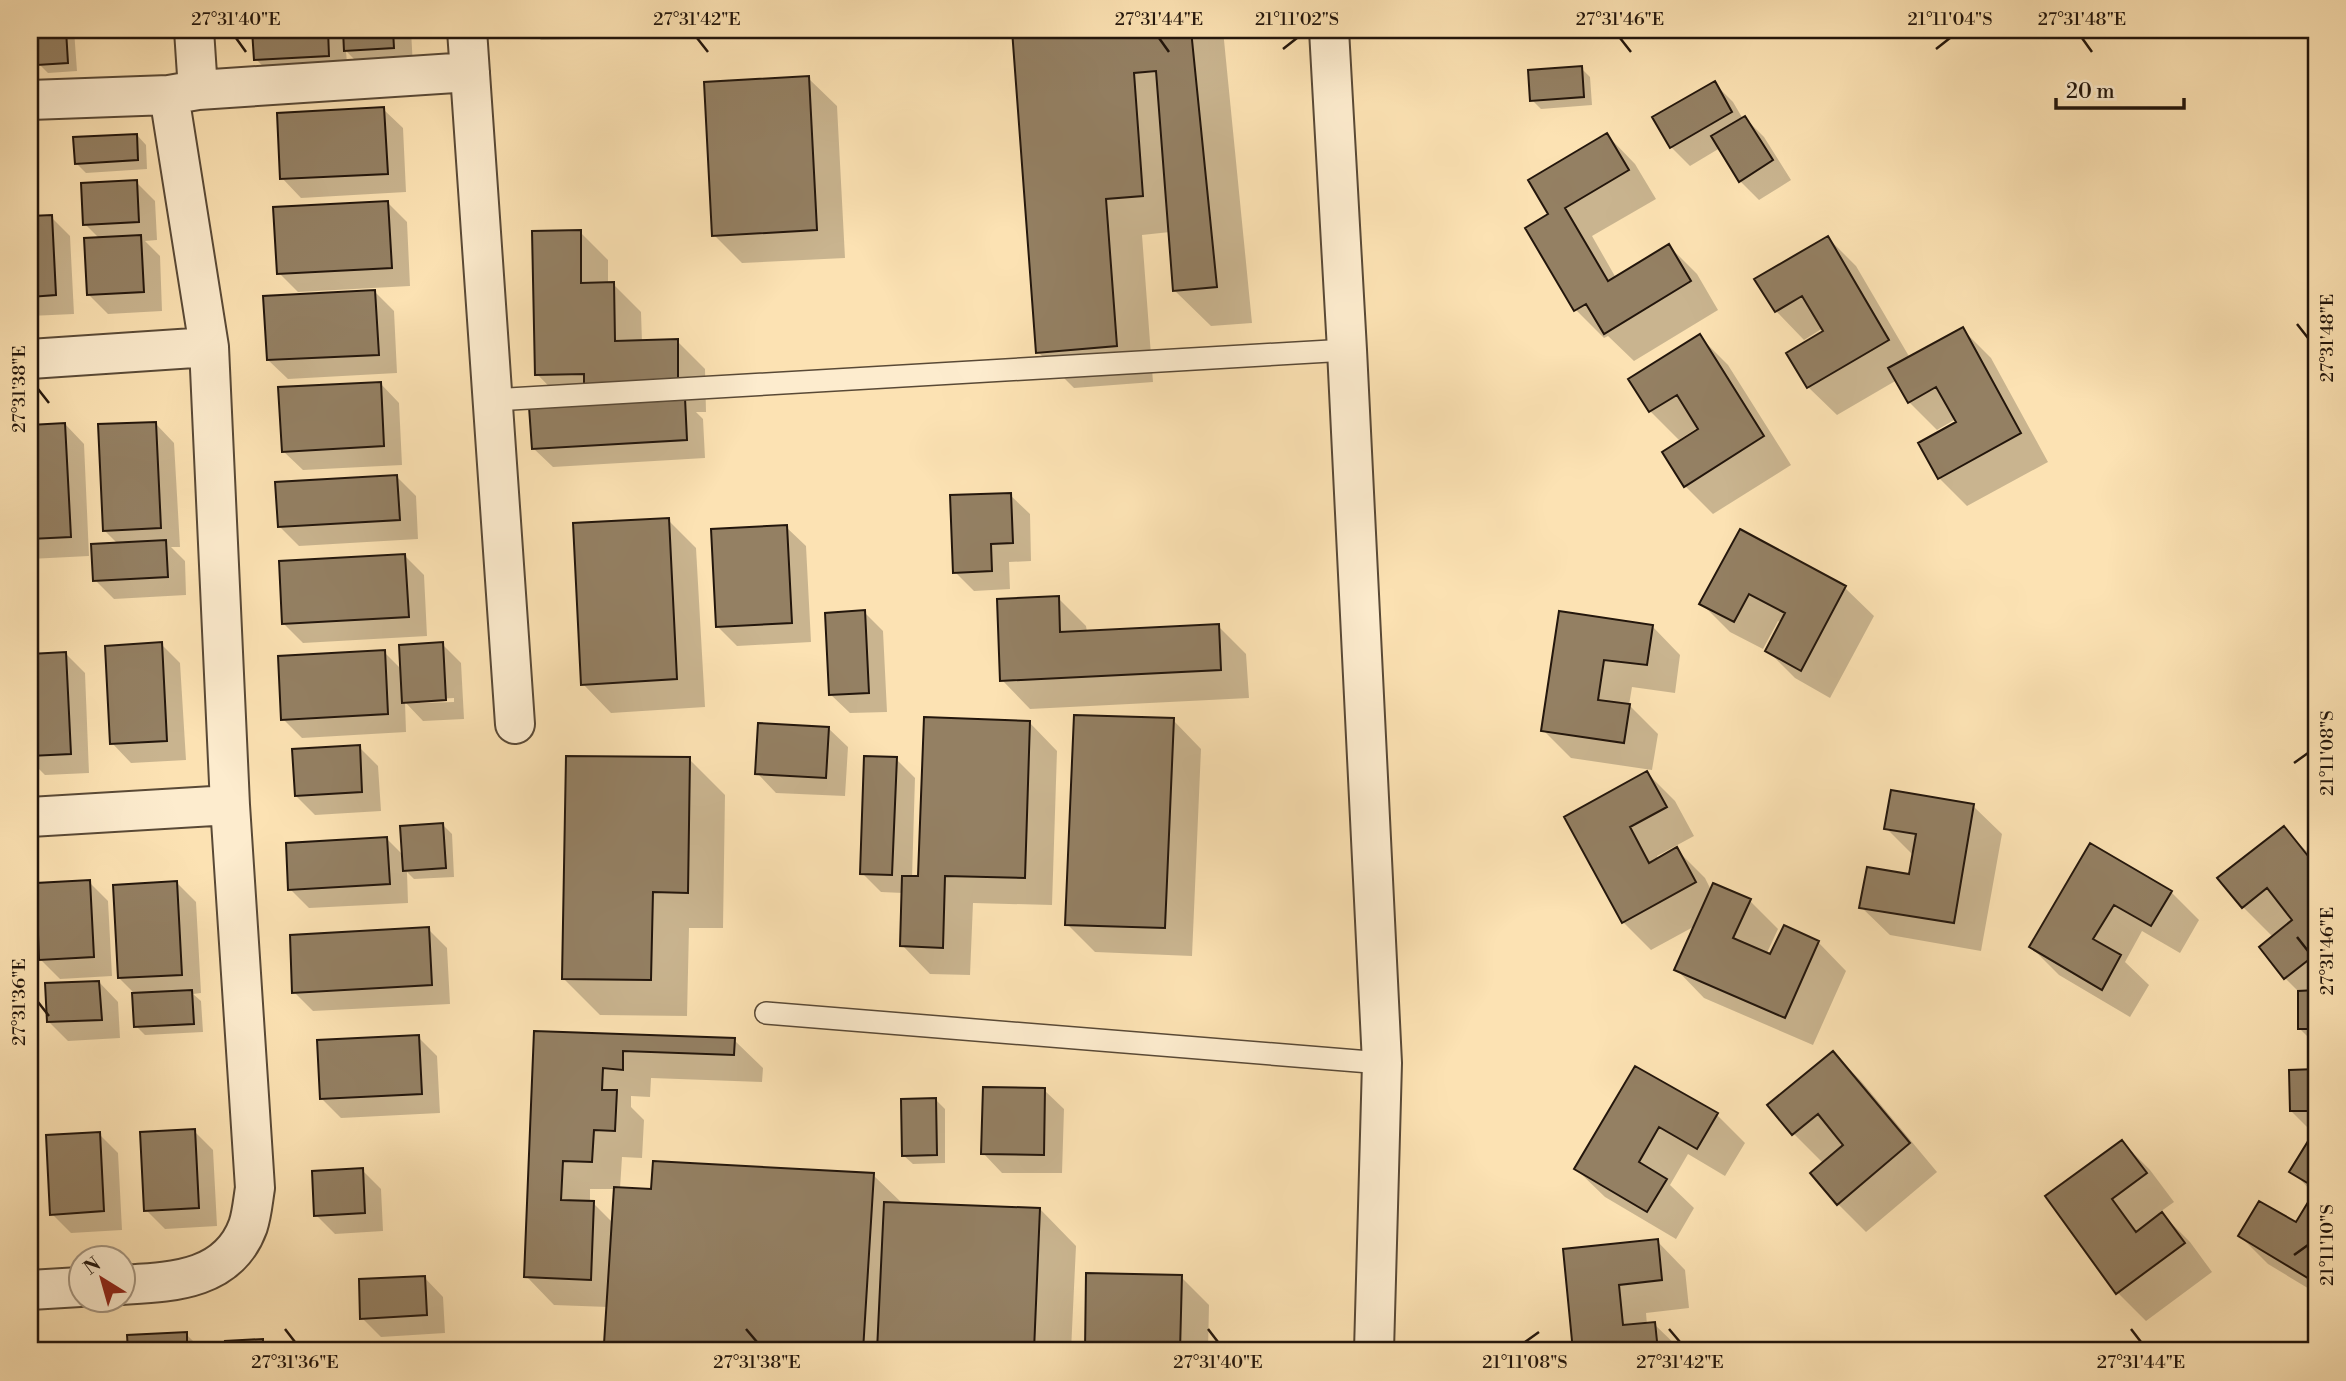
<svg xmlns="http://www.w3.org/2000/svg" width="2346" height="1381" viewBox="0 0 2346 1381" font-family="'Libre Bodoni',serif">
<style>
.shadow{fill:#0003;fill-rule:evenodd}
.building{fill:#948063;stroke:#23160c;stroke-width:2}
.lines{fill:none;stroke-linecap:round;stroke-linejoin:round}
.lane-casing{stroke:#594936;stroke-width:24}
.street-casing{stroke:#594936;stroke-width:42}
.lane{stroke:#fdecce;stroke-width:21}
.street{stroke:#fdecce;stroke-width:38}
.ticks{fill:none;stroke:#23160c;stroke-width:2.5}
.neatline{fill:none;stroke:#23160c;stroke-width:2.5}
.ticks-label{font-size:18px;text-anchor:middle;fill:#23160c}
</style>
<rect width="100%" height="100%" fill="#fce2b3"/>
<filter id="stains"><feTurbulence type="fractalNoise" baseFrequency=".00286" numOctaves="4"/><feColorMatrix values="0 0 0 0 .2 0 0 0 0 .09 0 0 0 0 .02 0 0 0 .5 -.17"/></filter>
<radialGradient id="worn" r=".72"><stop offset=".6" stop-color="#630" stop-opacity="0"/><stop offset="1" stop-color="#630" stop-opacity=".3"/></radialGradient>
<path class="shadow" d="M37,30H74L77,71L48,73L39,64Z
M254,30H411L413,67L365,70L346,51L348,75L275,79L256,59Z
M531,30H668V37L541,40Z
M1014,30H1223L1252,323L1211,326L1174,290L1170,232L1142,235L1153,382L1074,388L1038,352Z
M1581,68L1590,77L1592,105L1541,109L1532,100Z
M808,78L837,106L845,258L742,263L714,235Z
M1714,83L1733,102L1743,119L1745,118L1764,137L1791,180L1759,200L1740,181L1720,148L1690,166L1671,147Z
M383,109L403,128L406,192L301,198L282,178Z
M137,135L146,145L147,169L86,173L76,163Z
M1607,135L1635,164L1656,199L1592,236L1616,278L1669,246L1697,274L1718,310L1634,361L1608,336L1604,338L1576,310L1527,228L1550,215Z
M30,141L37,147L39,206H30Z
M136,182L155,201L157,240L145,241L160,256L162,311L108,314L89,295L100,239L85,224Z
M388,203L407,222L410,286L298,292L279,273Z
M51,217L70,236L74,314L30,316V218Z
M580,232L608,260V284H613L641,312L642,342L677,341L705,369L706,412H696L703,419L705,458L553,467L533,448L565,403L537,374Z
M1828,238L1856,266L1910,358L1963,330L1991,358L2048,462L1967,506L1939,478L1958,423L1956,419L1937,430L1909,402L1897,380L1837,415L1808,387L1825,332L1823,328L1804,340L1776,311L1757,280Z
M375,292L394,311L397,373L288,379L268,360Z
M1700,337L1728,365L1791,465L1713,514L1685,486L1706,426L1705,423L1679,440L1650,411L1631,380Z
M380,383L399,403L402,465L303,470L283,451Z
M155,423L174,443L180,547H171L185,561L186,595L114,599L95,580L118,544L105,531Z
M65,424L84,444L89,556L30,559V427Z
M397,477L416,496L418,539L299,546L280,527Z
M1010,495L1030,514L1031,561L1009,562L1010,589L974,591L955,572Z
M668,520L696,548L705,707L611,713L583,684Z
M786,527L806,546L811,642L737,646L718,627Z
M1740,532L1845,588L1874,616L1830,698L1795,678L1767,650L1782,623L1778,621L1763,649L1730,632L1702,604Z
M405,556L424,575L427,636L303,643L284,624Z
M1058,598L1086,626L1087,632L1218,626L1246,654L1249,698L1030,709L1002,680Z
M864,612L883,631L887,712L850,713L830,694Z
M1560,613L1652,626L1680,655L1675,693L1632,687L1629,705L1658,734L1652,770L1571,758L1543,730Z
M161,644L180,663L186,760L131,763L112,743Z
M442,644L461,663L464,719L423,721L405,702L406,732L302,738L283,719L384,652L403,671ZM454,698V702L420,703V700Z
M66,654L85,673L89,773L45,775L30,760V656Z
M1173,720L1201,749L1192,956L1095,952L1067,924Z
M1029,722L1057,751L1052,905L973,903L970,975L930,974L902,945L903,893L881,892L862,873L896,759L915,778L912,878H920Z
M828,728L848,747L845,796L776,793L757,773Z
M359,747L378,766L381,811L315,815L296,796Z
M689,759L725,795L723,928H689L687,1016L600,1015L564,979Z
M1647,773L1675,801L1694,836L1657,856L1659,860L1677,850L1705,878L1711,890L1750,901L1778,929L1766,955L1771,957L1818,942L1846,971L1813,1045L1704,998L1676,969L1695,926L1651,950L1623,922L1566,818Z
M1973,806L2002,834L1981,951L1890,935L1861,907L1910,876L1914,856L1886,828Z
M443,825L452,834L454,877L414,879L407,872L408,903L309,908L290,889L387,839L404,856Z
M2284,828L2316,861V1045L2300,1029V993L2285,978L2273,937L2243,907Z
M2090,845L2171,892L2199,920L2180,953L2142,931L2125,962L2149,985L2130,1017L2059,975L2031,947Z
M89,882L108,901L112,976L60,979L41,960Z
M177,883L196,902L201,993L193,994L201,1001L203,1032L145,1035L136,1026V995L119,978Z
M428,929L447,948L450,1004L313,1011L294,992Z
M99,982L118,1002L120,1038L68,1041L48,1021Z
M536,1033L734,1040L763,1068L762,1082L651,1078L650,1097L631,1096V1107L644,1120L642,1158L622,1157L620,1189L653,1191L873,1175L903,1204L1040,1209L1076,1246L1071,1351H614L606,1343L608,1307L554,1305L526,1276ZM590,1189H616L613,1223L593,1203H590Z
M418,1037L437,1056L440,1113L341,1118L322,1099Z
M1833,1053L1861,1081L1937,1172L1866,1232L1838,1204L1824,1164L1794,1134L1770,1106Z
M1636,1068L1717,1115L1745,1143L1725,1176L1688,1154L1670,1185L1694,1208L1676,1239L1605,1197L1576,1169Z
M2316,1071V1136L2291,1111V1072Z
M1044,1090L1064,1109L1062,1173H1002L983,1153Z
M936,1100L945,1109V1163L913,1164L903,1155Z
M194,1131L213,1150L217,1226L165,1229L146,1210Z
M99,1134L118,1153L122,1230L71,1233L52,1214Z
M2310,1140L2316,1144V1293L2268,1264L2240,1236L2297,1225L2315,1195L2292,1171Z
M2122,1142L2150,1170L2174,1202L2160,1212L2190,1242L2212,1272L2146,1321L2118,1293L2048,1197Z
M362,1170L381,1189L383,1231L335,1234L316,1215Z
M1657,1241L1685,1270L1689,1308L1646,1313L1647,1325L1654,1324L1682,1351H1574L1565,1251Z
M1088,1275L1181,1277L1209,1305L1208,1351H1086Z
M424,1277L443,1297L445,1333L381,1337L362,1318Z
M186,1334L203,1351H129V1337Z
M262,1341L272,1351H227V1343Z"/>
<path class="building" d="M35,30H66L68,63L37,65Z
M252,30H328L329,56L254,60Z
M343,30H393L394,48L344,51Z
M1012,30H1191L1217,287L1173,291L1156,71L1134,73L1143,196L1106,199L1117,346L1036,353Z
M1582,66L1584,97L1530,101L1528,70Z
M809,76L817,230L712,236L704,82Z
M1715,81L1732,112L1670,148L1652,117Z
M384,107L388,174L280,179L277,113Z
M1745,116L1773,160L1739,182L1711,136Z
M1607,133L1629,170L1565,208L1608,281L1669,244L1691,281L1604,334L1586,304L1574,311L1525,228L1548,214L1528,180Z
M137,134L138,160L75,164L73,137Z
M137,180L139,222L83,225L81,183Z
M388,201L392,268L277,274L273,207Z
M52,215L56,295L30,297V216Z
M581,230V283L614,282L615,341L678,339V384L584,387V374L535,375L532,231Z
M141,235L144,292L87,295L84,238Z
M1828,236L1889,340L1807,388L1786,353L1823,331L1802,296L1775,312L1754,279Z
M375,290L379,355L267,360L263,296Z
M1963,327L2021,433L1938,479L1918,443L1956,422L1936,387L1908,403L1888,368Z
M1700,334L1764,436L1684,487L1662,452L1698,429L1677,395L1649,412L1628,379Z
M381,382L384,446L282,452L278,387Z
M685,398L687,440L532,449L529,407Z
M156,422L161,528L103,531L98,424Z
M65,423L71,537L30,539V425Z
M397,475L400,520L278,527L275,482Z
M1011,493L1013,543L991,544L992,571L953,573L950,495Z
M669,518L677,679L581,685L573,523Z
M787,525L792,623L716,627L711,529Z
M1740,529L1846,586L1801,671L1765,651L1785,613L1749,594L1734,622L1699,604Z
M166,540L168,577L93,581L91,544Z
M405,554L409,617L282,624L279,561Z
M1059,596L1060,632L1219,624L1221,670L1000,681L997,599Z
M865,610L869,693L829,695L825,613Z
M1559,611L1653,625L1647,665L1604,660L1598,700L1630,704L1624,743L1541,731Z
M162,642L167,741L110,744L105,646Z
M443,642L446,700L402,703L399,645Z
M385,650L388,714L281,720L278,656Z
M66,652L71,754L30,756V654Z
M1074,715L1174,718L1165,928L1065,925Z
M924,717L1030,721L1025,878L945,876L943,948L900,946L902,876H918Z
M758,723L829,727L826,778L755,774Z
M360,745L362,792L295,796L292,749Z
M566,756L690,757L688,893L653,892L651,980L562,979Z
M864,756L897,757L892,875L860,874Z
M1647,771L1667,807L1630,827L1649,863L1677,847L1696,882L1622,923L1564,817Z
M1891,790L1974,804L1954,923L1859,908L1867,867L1909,874L1916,834L1884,829Z
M443,823L446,868L403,871L400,826Z
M2284,826L2316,866V954L2284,979L2259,947L2292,920L2267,888L2242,908L2217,878Z
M387,837L390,884L288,890L286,843Z
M2090,843L2172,891L2151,926L2114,905L2093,939L2121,955L2102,990L2029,947Z
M90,880L94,957L39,960L36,883Z
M177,881L182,975L118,978L113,885Z
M1713,883L1751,899L1733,938L1770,954L1784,925L1819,941L1785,1018L1674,970Z
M429,927L432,985L292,993L290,935Z
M99,981L102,1020L47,1022L45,983Z
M192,990L194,1024L134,1027L132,993Z
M2316,990V1029H2298V991Z
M534,1031L735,1038L734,1055L623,1051V1070L603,1068L602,1090H617L615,1131L594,1130L592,1162L563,1161L561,1200L594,1201L591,1280L524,1277Z
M419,1035L422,1094L320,1099L317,1040Z
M1833,1051L1910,1143L1837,1205L1810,1173L1843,1145L1818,1114L1792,1135L1767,1105Z
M1635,1066L1718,1113L1697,1149L1659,1127L1639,1162L1667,1179L1647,1212L1574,1169Z
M2316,1069V1111H2290L2289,1070Z
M983,1087L1045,1088L1044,1155L981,1154Z
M936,1098L937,1155L902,1156L901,1099Z
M195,1129L199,1208L144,1211L140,1132Z
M100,1132L104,1211L50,1215L46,1135Z
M2310,1138L2316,1142V1188L2289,1172Z
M2122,1140L2147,1173L2112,1199L2136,1232L2162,1212L2185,1243L2116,1294L2045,1196Z
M653,1161L874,1173L863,1351H742L604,1344L614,1187L651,1189Z
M363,1168L365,1213L314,1216L312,1171Z
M2316,1189V1283L2238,1236L2259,1201L2296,1222Z
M884,1202L1040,1208L1034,1351H877Z
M1658,1239L1662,1280L1619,1285L1623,1325L1655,1322L1658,1351H1573L1563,1249Z
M1086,1273L1182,1275L1180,1351H1085Z
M425,1276L427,1315L360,1319L359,1279Z
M187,1332V1351H128L127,1335Z
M263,1339V1351H226L225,1341Z"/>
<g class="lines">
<g class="lane-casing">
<path id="lane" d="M493,400L1347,350
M766,1013L1382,1063"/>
</g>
<g class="street-casing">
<path id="street" d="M194,30L198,90
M467,30L515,724
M1329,30L1347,350L1382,1063L1374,1351
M30,100L169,95L198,90L470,72
M30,359L209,347
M30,817L230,805
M122,1285C171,1282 228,1281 248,1226C252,1214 253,1200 255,1188L230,805L209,347L169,95
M30,1290L80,1287"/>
</g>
<use href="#lane" class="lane"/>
<use href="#street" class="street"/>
</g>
<path class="ticks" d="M236,38L246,52M697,38L708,52M1159,38L1169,52M1620,38L1631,52M2082,38L2092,52M1283,49L1297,38M1936,49L1950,38M2297,324L2308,338M38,389L49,403M2294,763L2308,753M2297,937L2308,951M38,1002L49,1016M2294,1255L2308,1245M285,1329L295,1342M746,1329L757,1342M1208,1329L1218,1342M1669,1329L1680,1342M2131,1329L2141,1342M1525,1342L1539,1332"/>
<rect width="2346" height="1381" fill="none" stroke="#fce2b3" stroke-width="77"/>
<g transform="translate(102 1279) rotate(323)"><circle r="33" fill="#fdecce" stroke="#a69680" stroke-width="2"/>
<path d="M0-5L12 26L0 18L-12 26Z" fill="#8f2418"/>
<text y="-10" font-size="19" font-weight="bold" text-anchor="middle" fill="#23160c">N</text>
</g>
<path d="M2056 98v10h128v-10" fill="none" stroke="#23160c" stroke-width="3.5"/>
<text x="2066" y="98" font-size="21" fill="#23160c" stroke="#fdecce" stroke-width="5" paint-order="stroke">20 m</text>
<rect x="38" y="38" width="2270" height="1304" class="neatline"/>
<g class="ticks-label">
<text x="236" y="25">27°31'40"E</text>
<text x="697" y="25">27°31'42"E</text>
<text x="1159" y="25">27°31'44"E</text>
<text x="1297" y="25">21°11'02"S</text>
<text x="1620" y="25">27°31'46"E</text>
<text x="1950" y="25">21°11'04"S</text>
<text x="2082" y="25">27°31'48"E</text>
<text transform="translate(2327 338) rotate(-90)" y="6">27°31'48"E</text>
<text transform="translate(19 389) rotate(-90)" y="6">27°31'38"E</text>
<text transform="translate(2327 753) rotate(-90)" y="6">21°11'08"S</text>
<text transform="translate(2327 951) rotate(-90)" y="6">27°31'46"E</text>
<text transform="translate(19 1002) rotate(-90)" y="6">27°31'36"E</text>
<text transform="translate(2327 1245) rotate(-90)" y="6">21°11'10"S</text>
<text x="295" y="1368">27°31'36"E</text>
<text x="757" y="1368">27°31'38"E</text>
<text x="1218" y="1368">27°31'40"E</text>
<text x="1525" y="1368">21°11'08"S</text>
<text x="1680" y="1368">27°31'42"E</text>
<text x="2141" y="1368">27°31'44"E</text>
</g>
<rect width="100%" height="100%" filter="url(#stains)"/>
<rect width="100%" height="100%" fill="url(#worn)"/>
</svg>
